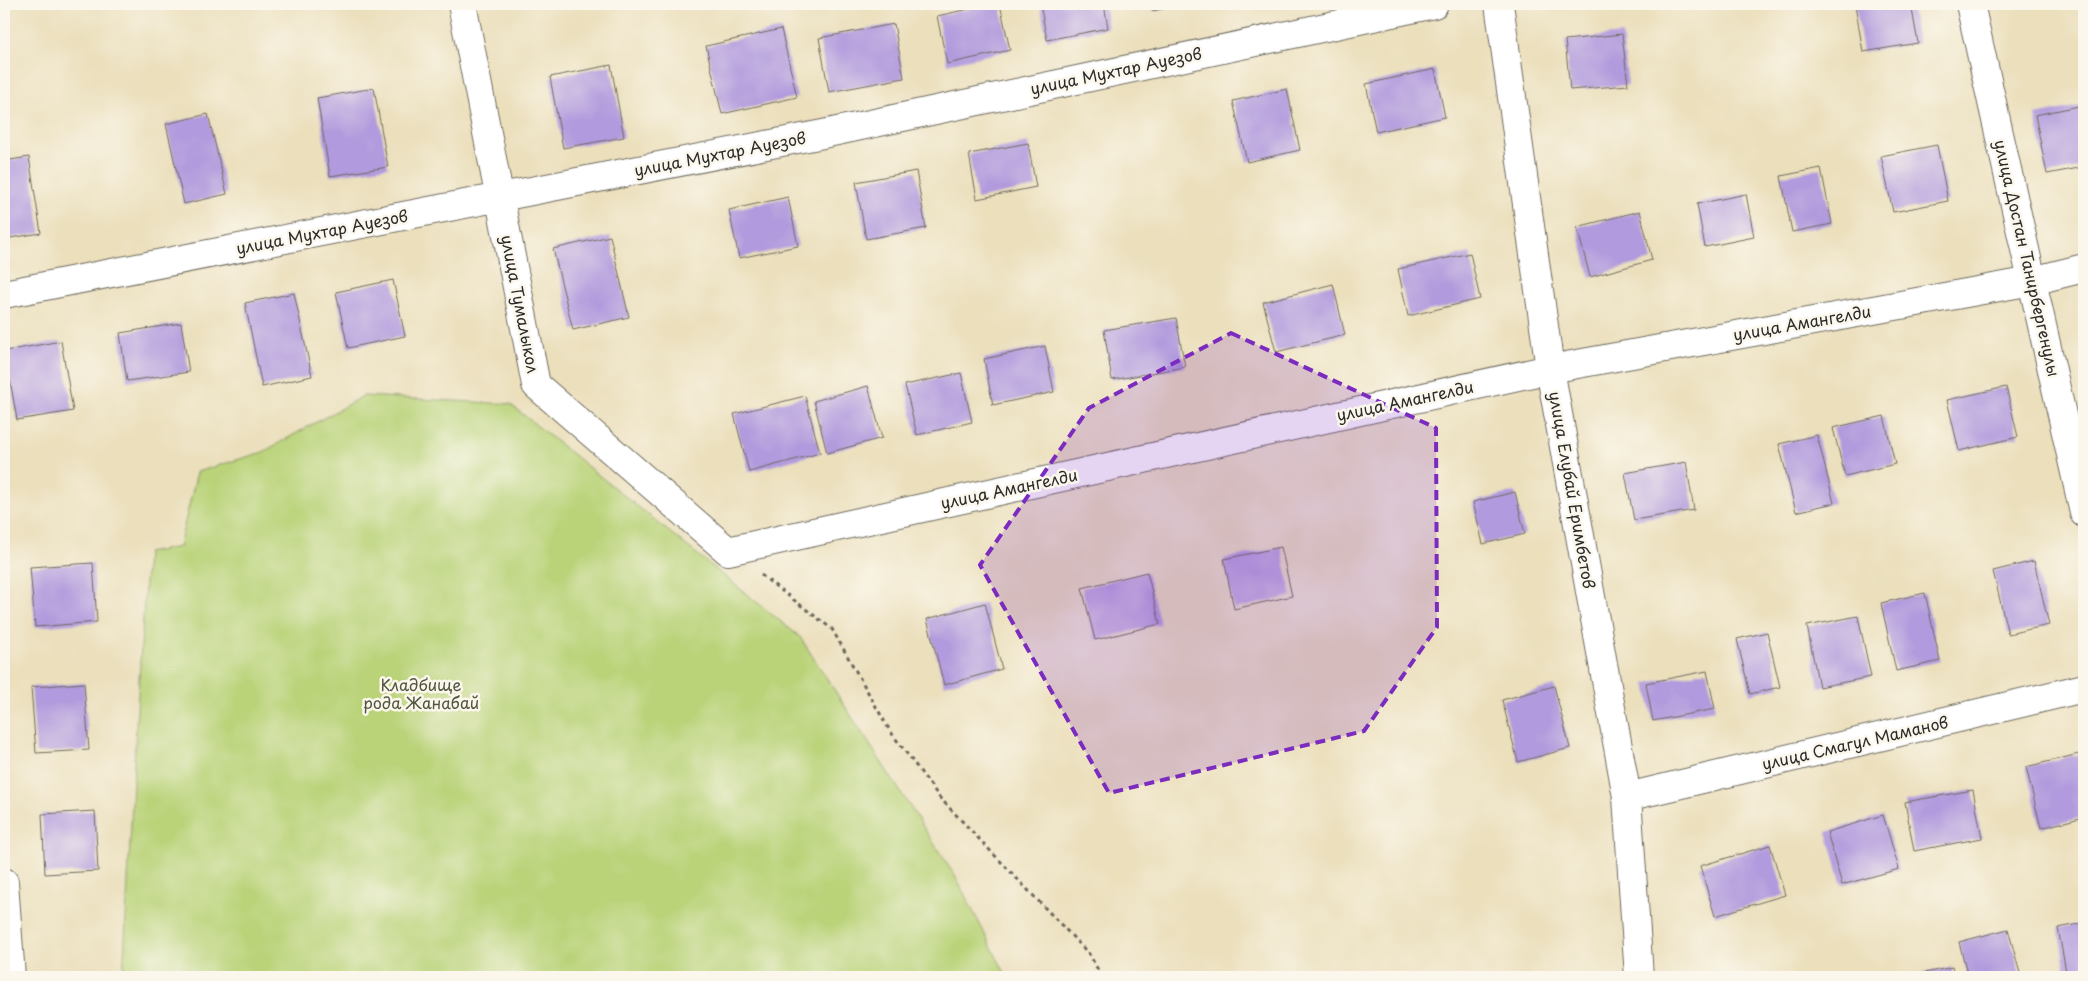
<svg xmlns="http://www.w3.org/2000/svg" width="2088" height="981" viewBox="0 0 2088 981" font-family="'Playpen Sans',sans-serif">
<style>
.green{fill:#bad379;stroke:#727f52}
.building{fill:#b19add}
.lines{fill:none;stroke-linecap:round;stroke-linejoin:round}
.street-casing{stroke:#6e6a5e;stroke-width:30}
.path{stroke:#6e6a5e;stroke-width:3;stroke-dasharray:4 4;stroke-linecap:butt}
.street{stroke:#fff;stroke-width:28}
.marked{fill:#7b2cbf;fill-opacity:0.2;stroke:#7b2cbf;stroke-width:4;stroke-dasharray:10 6;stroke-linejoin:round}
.labels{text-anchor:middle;stroke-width:5;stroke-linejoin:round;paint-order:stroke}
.street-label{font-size:16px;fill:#2b2b2b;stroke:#fbf7ec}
.park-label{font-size:16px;fill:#4f553e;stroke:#fbf7ec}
</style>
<rect width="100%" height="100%" fill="#fbf7ec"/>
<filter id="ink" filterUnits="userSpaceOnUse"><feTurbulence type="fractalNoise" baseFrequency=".02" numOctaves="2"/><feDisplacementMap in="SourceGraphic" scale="10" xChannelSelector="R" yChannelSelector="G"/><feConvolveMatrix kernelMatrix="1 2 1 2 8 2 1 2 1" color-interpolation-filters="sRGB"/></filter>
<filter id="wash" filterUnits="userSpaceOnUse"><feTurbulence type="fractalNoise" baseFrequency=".0096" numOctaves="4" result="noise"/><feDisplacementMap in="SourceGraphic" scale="20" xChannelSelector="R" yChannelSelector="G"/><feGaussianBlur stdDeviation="1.12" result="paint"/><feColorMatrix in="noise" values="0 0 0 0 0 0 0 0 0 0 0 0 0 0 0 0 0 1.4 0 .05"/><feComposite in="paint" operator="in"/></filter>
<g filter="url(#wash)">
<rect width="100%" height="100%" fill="#ebdfbc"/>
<path class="green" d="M363,396L510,404L800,637L955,876L1007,977H123L136,727L147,553L179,547L197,472L263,452Z"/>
<g id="blocks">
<path class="building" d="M992,4H1000L1010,50L947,64L937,16Z
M1040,4H1104L1108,28L1047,40Z
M1152,4H1182L1153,11Z
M1855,4H1911L1918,43L1863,52Z
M894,24L904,78L829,92L819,38Z
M781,29L797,97L722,114L706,46Z
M1622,34L1628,85L1570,90L1565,40Z
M611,65L624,137L563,148L550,77Z
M1435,69L1445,117L1376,132L1366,84Z
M374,88L388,167L330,176L317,98Z
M1287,89L1300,150L1247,162L1233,101Z
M2084,105V167L2047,174L2035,115Z
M208,114L227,194L184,204L166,124Z
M1028,143L1036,187L977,199L969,154Z
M1937,145L1948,201L1893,212L1881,156Z
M29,157L41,233L4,239V161Z
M1821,168L1832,224L1792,232L1781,176Z
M916,171L926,228L866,239L856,182Z
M1746,194L1754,237L1705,247L1697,204Z
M788,197L798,246L739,258L729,210Z
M1640,211L1652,260L1590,277L1577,227Z
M610,236L629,317L573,330L553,249Z
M1470,253L1480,299L1408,316L1398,269Z
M393,280L405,336L348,348L336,292Z
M1333,284L1345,335L1276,352L1263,302Z
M294,293L312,376L262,387L245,303Z
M1176,318L1185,367L1112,380L1104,330Z
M181,323L189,372L127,381L120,333Z
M61,341L73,411L17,420L5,351Z
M1045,346L1054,392L993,405L984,359Z
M961,373L972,422L917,435L905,385Z
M868,386L882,438L827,453L814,401Z
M2006,387L2018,437L1959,451L1947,400Z
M805,396L820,453L749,472L734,414Z
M1884,416L1895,464L1845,476L1833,428Z
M1817,435L1834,503L1796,512L1779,444Z
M1686,462L1694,510L1634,520L1625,473Z
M1515,492L1525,534L1483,544L1473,502Z
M1281,547L1292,596L1234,609L1224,559Z
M2034,561L2049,625L2008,634L1993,571Z
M93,563L97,622L35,627L30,567Z
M1147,572L1160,624L1095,640L1082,588Z
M1925,593L1940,661L1896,671L1881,603Z
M985,603L1002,669L944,685L927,619Z
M1858,616L1871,677L1819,687L1807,626Z
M1767,632L1780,687L1750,694L1737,639Z
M1707,671L1715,709L1653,721L1646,683Z
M84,683L89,750L36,753L31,687Z
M1554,686L1570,748L1518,762L1502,700Z
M2083,753L2084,817L2041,828L2026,767Z
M1973,790L1982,838L1914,851L1905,802Z
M95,811L98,871L45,874L42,814Z
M1883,815L1899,869L1842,885L1827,832Z
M1770,845L1785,895L1715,916L1700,866Z
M2084,923V977H2067L2058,928Z
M2008,929L2021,977H1968L1959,942Z
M1952,967L1955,977H1911V976Z"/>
</g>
</g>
<g filter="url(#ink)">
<use href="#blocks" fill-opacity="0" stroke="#6e6a5e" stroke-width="1"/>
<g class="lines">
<g class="street-casing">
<path id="street" d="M462,4L536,385L728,551L1550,369L2032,281L2084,268
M1499,4L1550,369L1627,797L1639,977
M1970,4L2084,513
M4,294L823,134L1434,4
M1627,797L2084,688
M4,882L11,977"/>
</g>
<path class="path" d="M761,575L832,629L890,731L940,798L1089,954L1102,977"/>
<use href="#street" class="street"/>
</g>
</g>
<path class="marked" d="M1231,333L1436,428L1437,627L1364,731L1109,793L980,565L1089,408Z"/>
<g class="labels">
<g class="street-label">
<text transform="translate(1116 71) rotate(-12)" y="6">улица Мухтар Ауезов</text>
<text transform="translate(720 154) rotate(-11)" y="6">улица Мухтар Ауезов</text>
<text transform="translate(322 232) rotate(-11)" y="6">улица Мухтар Ауезов</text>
<text transform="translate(2027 258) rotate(77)" y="6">улица Достан Танирбергенулы</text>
<text transform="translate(520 304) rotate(79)" y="6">улица Тумалыкол</text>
<text transform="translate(1802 323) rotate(-10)" y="6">улица Амангелди</text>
<text transform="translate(1405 401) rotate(-12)" y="6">улица Амангелди</text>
<text transform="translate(1009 489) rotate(-12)" y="6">улица Амангелди</text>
<text transform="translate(1572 490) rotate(80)" y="6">улица Елубай Еримбетов</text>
<text transform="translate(1855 743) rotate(-13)" y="6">улица Смагул Маманов</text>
</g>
<g class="park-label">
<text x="421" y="691">Кладбище<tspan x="421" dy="18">рода Жанабай</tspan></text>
</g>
</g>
<rect width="2088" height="981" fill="none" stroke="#fbf7ec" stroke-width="20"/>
</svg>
